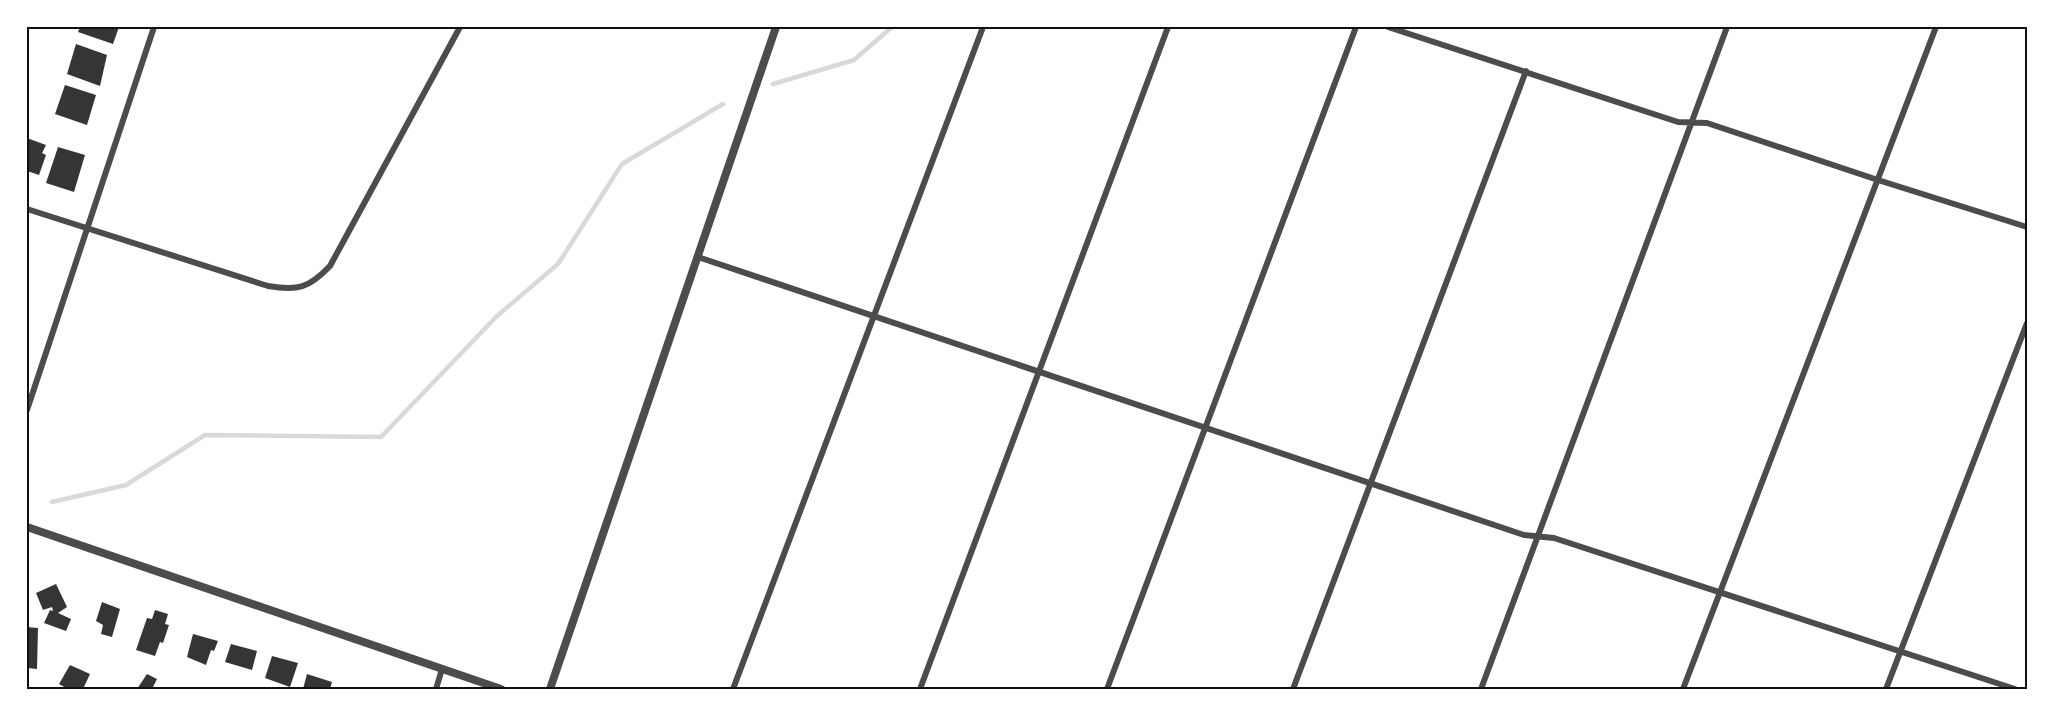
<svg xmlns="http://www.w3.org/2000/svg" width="2054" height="716" viewBox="0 0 2054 716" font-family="'Titillium Web',sans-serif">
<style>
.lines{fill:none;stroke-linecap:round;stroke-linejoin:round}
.stream{stroke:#d9d9d9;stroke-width:4.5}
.building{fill:#353535}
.minor{stroke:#4c4c4c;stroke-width:6}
.tertiary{stroke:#4c4c4c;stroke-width:8}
.neatline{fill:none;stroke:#111;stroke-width:2}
</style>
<rect width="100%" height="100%" fill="#fff"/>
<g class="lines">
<path class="stream" d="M773,84L854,60L892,27
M52,502L126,485L205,435L381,437L497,316L558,264L622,164L723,104"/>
</g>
<path class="building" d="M80,27H119L113,44L78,32Z
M76,44L107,55L100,86L67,74Z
M65,85L96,95L87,125L55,114Z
M27,138L46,145L42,153L46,155L39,175L27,171Z
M58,147L85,155L74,192L46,183Z
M56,584L67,607L58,613L71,619L66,631L44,623L50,610L53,611L52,607L43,610L36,593Z
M102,602L120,609L112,637L101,634L103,625L96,621Z
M155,610L168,614L165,624L169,625L163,643L160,642L155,656L136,650L147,618L152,619Z
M27,627L38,628L37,669L27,668Z
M193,634L218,641L214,651L211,650L206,665L187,657Z
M231,644L257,651L252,670L225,662Z
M272,656L298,663L290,687L265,678Z
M70,665L90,674L83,689H68L59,684Z
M147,674L157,679L152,689H137Z
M307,674L332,682L330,689H303Z"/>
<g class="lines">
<path class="minor" d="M1388,27L1678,122L1707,123L1878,180L2027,227
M27,209L268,286C298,291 309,288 330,266L460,27
M698,257L1524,535L1554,538L2015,689
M27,410L154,27
M436,689L442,669
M733,689L983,27
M920,689L1168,27
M1107,689L1356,27
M1293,689L1526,71
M1481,689L1727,27
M1683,689L1936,27
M1886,689L2027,323"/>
<path class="tertiary" d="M27,527L501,689
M550,689L776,27"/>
</g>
<rect width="2054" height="716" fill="none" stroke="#ffffff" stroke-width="57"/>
<rect x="28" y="28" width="1998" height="660" class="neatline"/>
</svg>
